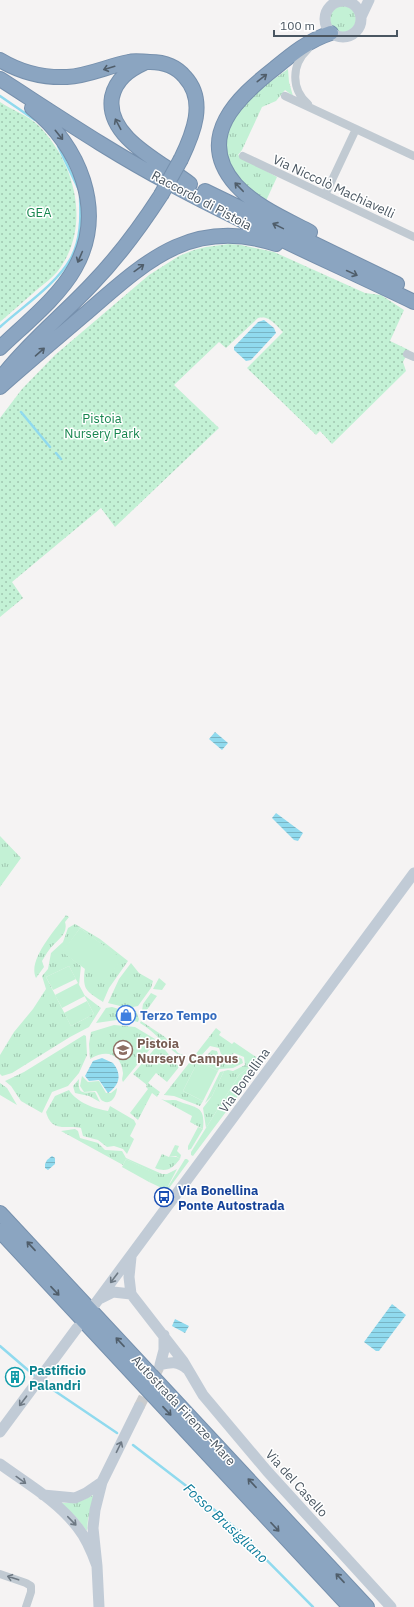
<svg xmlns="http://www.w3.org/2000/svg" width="414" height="1607" viewBox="0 0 414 1607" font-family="'IBM Plex Sans',sans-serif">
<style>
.grass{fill:url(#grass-tufts)}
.park{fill:url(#park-dots)}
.garden{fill:#c3f1d5}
.water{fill:url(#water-rules)}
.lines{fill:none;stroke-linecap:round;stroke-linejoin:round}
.stream{stroke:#90daee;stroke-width:2.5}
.secondary-tunnel{stroke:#caccce;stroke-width:11;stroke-dasharray:11 5.5;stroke-linecap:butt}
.highway-casing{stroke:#7690ad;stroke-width:16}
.street{stroke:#c1cad2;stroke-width:8}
.secondary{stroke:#c1cbd6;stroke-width:11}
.highway{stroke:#8ba5c1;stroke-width:14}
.highway-bridge-casing{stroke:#7690ad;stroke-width:16;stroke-linecap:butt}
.highway-bridge{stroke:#8ba5c1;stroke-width:14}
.oneway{stroke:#505e6b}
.oneway2{stroke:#6e7984}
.oneway3{stroke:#6e7983}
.labels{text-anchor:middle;stroke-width:3;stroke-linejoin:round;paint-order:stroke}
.street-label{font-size:13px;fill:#4a5661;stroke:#fff}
.park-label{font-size:13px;fill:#17864f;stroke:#fff}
.shop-label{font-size:13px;font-weight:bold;fill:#366cbe;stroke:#fff;text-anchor:start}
.education-label{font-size:13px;font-weight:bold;fill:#785e54;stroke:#fff;text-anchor:start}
.transit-label{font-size:13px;font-weight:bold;fill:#164399;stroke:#fff;text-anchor:start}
.culture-label{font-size:13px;font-weight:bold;fill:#0d838f;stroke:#fff;text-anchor:start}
.water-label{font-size:14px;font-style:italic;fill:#0c7c9b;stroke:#fff}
</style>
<defs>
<pattern id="grass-tufts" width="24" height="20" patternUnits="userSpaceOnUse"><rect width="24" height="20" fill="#c3f1d5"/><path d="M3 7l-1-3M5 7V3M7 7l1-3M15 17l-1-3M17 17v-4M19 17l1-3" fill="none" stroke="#a0c6b0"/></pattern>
<pattern id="park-dots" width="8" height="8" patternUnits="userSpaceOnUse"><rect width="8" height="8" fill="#c3f1d5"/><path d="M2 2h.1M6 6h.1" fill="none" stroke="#a0c6b0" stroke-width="1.8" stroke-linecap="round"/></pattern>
<pattern id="water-rules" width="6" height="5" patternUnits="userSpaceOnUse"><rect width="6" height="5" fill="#90daee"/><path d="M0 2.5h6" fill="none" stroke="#78b4c4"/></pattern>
</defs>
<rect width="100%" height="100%" fill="#f5f3f3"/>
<path class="grass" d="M330 19a13 13 0 1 1 26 0a13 13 0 1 1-26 0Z
M288,69L289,82L293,96L285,90L276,101L262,107L242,150L238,155L277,177L265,203L239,184L225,152L227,136L232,122L242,107L260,89Z
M0,836L21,858L0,887Z
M66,915L69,917L65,922C69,935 55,941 49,950C46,954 44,958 42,961L44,967L36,978C27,960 56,929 66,915Z
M75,924L100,939L128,961L109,988L103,1002C86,991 82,990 85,968L104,982L121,959L80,928L63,952L81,966L79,985L69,966L46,977L71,1026L94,1014L84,995L101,1008L89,1027L70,1037L12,1073L2,1076L0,1074V1055L14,1032L33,1009L46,989L42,976L48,969L51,953L63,942L68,928Z
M131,963L139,973L153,981L151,988L138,1006L128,1008L108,1003L119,979Z
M159,978L166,984L162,990L153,989Z
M151,993L157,996L141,1018L143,1004Z
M112,1007L126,1011H136L139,1019L138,1022L124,1019L96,1023L106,1008Z
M141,1021L165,1037L178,1053L183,1055L185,1059C168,1050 157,1033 140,1023Z
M114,1025L135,1027L155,1039L150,1049L123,1082C121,1079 123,1077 123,1073C121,1053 106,1049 90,1059L89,1044L91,1032Z
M216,1028L221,1032L219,1035L232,1044L234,1042L259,1059L239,1075L206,1128L203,1108L212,1096L224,1071L228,1070L233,1071L245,1065L244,1057L234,1053L228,1058L221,1054L219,1048L210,1046L200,1057L195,1055Z
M84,1035L86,1036L87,1055L79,1073L68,1086L52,1092L42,1113L21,1101L11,1086L5,1081L24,1072Z
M161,1045L179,1067L167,1082L156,1073L148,1083L160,1092L157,1097L152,1093L138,1120L130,1113L148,1089L146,1087L147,1085L133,1074L157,1046Z
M212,1050L217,1051L219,1057L227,1061L237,1056L242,1059L243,1063L233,1068L219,1069L218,1071L200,1062Z
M193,1058L198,1061L183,1091L203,1101L200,1106L174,1096L164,1095Z
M79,1079C78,1094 81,1093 95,1092L100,1102L89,1096L75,1093L73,1086Z
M0,1083L7,1088L17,1105L0,1095Z
M69,1090C76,1102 95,1109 108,1111L110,1106L134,1120L136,1124L130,1136L134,1139L127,1154L123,1149L114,1146L107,1147L98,1140L83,1136L81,1128C67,1124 52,1134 46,1112L55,1096Z
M161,1099C166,1101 168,1100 174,1100C177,1100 180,1102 183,1103C200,1108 205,1109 203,1129L190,1122L192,1116Z
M75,1129L78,1131L80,1138L98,1143L105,1150L122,1151L126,1158L162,1174H167L177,1169L166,1190L149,1182L153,1173L126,1159L123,1165L61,1131Z
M162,1154L169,1157H177L180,1159C173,1168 167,1173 155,1168Z
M95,1494L88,1519L87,1531L76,1517L58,1502C71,1505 83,1501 95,1494Z"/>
<path class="park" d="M0,102C12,110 29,116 39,126C76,164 92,228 57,272C52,278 45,283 39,288C26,299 13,311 0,322Z
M229,244L241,245L274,252L365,293L381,295L404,310L390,341L409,350L403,362L406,371L332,444L320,431L316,435L247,368L283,332C276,325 268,314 258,318L226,348L219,342L174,385L219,428L115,527L101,508L12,582L23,598L0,617V418L22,389L55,355L149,275L179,256L194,250L206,247Z"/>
<path class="garden" d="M80,928L122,959L104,983L62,952Z
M69,966L76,979L53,990L46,977Z
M78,983L85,996L62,1008L55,995Z
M87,1001L94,1014L71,1026L64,1013Z
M259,1059L263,1062L193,1156L191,1155V1152L239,1075Z
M198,1061L218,1071L203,1101L183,1091Z
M224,1071L212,1096L205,1103L220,1072Z
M82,1076L88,1082L99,1081L106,1093H111L117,1088C117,1094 112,1106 103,1101C100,1100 99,1094 96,1091L84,1092L80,1086Z
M198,1127L203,1129L191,1149L188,1150V1146Z
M175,1145L179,1146L177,1151L181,1155L180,1159L176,1156L169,1157Z
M126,1159L154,1173L149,1182L122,1167Z
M185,1159H187L189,1161L167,1191L166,1190Z"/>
<path class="water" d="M264,320L274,328L276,333L251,360L246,361L234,350V347L258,322Z
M215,732L228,743L222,750L209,739Z
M276,813L303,833L298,841L294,840L272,818Z
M102,1058L113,1063C122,1074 120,1085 108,1093L99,1080L89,1081L85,1076L93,1061Z
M52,1156L55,1158V1164L48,1170L45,1168V1164L47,1160Z
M392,1304L406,1315L379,1351H376L364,1342Z
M175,1319L189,1326L185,1333L172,1326Z"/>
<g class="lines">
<path class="stream" d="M0,96L35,120
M58,146L79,190
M0,327C22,307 57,284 71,258C81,240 81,217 80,197
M21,412L50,447
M56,453L61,459
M0,1346L36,1377
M43,1383L117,1433
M133,1445L189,1488L234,1527L313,1607"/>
<path class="secondary-tunnel" d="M139,1407L160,1365"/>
<g class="highway-casing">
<path id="highway" d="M0,60C20,72 43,78 67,77C88,76 108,66 129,62C135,60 143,62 150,62C164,62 176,66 185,77C207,101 193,134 181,159
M144,63C129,70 116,79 112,97C105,138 164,163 190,184
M0,79C56,115 112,153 171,184C250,227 333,263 414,302
M205,191L397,284
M310,232C285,219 255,206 236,185C194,137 238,97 275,68C292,54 309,40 331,33
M0,348C25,324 59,297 75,268C107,211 79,145 32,108
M5,373C31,340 64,314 92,284C118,257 141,226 161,195
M0,387C28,362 57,338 85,314C144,263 191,216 276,244
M0,1213L367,1607
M0,1231L350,1607"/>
</g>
<path class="street" d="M308,49C291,65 291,89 308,104
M285,96L414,156
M243,156L414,237
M325,195L356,129
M407,354L414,357
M0,1574L26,1583L31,1586V1592L26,1607"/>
<path class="secondary" d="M325 19a18 18 0 1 1 36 0a18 18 0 1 1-36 0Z
M361,17L369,0
M131,1257L129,1277L131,1294L183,1361L203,1395L267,1471L391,1607
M101,1298L113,1292L131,1294
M95,1304L414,873
M160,1365C171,1362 178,1361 187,1369
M160,1365L164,1350V1335
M0,1432L77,1328
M0,1464C26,1483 58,1501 78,1528C87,1539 92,1552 97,1566
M43,1495L75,1498L86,1493L102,1482L139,1407
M99,1607L97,1566L93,1528L95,1510L102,1482"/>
<use href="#highway" class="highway"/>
<g class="highway-bridge-casing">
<path id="highway-bridge" d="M161,195L181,159"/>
</g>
<use href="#highway-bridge" class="highway-bridge"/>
</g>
<defs><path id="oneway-shaft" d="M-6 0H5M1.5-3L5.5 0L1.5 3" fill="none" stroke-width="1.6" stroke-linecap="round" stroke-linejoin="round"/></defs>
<g class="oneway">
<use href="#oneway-shaft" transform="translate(109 68) rotate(163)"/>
<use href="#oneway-shaft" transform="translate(262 78) rotate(-38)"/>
<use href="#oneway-shaft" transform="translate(118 124) rotate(-118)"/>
<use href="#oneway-shaft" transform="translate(59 135) rotate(51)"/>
<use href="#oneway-shaft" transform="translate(239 187) rotate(-134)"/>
<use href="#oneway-shaft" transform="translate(278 226) rotate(-154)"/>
<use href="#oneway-shaft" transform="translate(80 257) rotate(113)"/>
<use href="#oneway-shaft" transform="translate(139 268) rotate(-36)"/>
<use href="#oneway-shaft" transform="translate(352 273) rotate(25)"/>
<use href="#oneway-shaft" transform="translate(40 352) rotate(-41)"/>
<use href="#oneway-shaft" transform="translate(31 1246) rotate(-133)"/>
<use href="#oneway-shaft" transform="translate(55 1291) rotate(47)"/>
<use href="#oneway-shaft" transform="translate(120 1342) rotate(-133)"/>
<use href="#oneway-shaft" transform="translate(167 1411) rotate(47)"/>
<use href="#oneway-shaft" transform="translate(252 1483) rotate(-133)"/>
<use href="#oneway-shaft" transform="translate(275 1527) rotate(47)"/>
<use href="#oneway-shaft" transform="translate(340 1578) rotate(-133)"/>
</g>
<g class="oneway2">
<use href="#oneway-shaft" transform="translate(114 1278) rotate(127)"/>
<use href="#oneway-shaft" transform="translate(23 1401) rotate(127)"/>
<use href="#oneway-shaft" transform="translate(119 1447) rotate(-64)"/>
<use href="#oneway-shaft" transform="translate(21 1480) rotate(36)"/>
<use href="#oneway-shaft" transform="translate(72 1521) rotate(46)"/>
</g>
<use class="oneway3" href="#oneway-shaft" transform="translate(13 1578) rotate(-162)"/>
<defs>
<g id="shop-ring" transform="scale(1)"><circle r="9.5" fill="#fff" stroke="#3f7fe0" stroke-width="1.5"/><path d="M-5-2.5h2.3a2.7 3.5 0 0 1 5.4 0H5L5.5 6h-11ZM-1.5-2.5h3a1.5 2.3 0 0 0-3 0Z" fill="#3f7fe0"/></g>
<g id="university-ring" transform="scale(1)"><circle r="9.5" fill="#fff" stroke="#8d6e63" stroke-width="1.5"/><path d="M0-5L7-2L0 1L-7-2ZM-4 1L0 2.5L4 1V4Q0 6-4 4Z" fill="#8d6e63"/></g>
<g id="bus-ring" transform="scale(1)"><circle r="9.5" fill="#fff" stroke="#1a4fb4" stroke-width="1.5"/><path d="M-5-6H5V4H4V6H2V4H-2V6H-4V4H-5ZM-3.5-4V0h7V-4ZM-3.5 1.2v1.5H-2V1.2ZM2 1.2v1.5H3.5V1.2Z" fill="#1a4fb4"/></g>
<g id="building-ring" transform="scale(1)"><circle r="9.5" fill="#fff" stroke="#0f9aa8" stroke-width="1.5"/><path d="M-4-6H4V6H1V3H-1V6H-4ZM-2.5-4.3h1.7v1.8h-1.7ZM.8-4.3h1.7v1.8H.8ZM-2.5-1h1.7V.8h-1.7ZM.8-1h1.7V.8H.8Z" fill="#0f9aa8"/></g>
</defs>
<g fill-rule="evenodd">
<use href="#shop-ring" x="126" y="1015"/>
<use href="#university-ring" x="123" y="1050"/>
<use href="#bus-ring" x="164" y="1197"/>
<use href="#building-ring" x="15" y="1377"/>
</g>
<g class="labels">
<g class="street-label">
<text transform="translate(334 186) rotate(25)" y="5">Via Niccolò Machiavelli</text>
<text transform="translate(202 200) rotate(28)" y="5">Raccordo di Pistoia</text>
<text transform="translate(244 1080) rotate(-54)" y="5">Via Bonellina</text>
<text transform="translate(184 1410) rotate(47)" y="5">Autostrada Firenze-Mare</text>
<text transform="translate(297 1483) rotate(48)" y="5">Via del Casello</text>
</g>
<g class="park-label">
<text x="39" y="217">GEA</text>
<text x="102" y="423">Pistoia<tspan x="102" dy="15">Nursery Park</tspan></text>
</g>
<g class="shop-label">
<text x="140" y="1020">Terzo Tempo</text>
</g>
<g class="education-label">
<text x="137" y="1048">Pistoia<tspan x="137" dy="15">Nursery Campus</tspan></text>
</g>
<g class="transit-label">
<text x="178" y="1195">Via Bonellina<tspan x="178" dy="15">Ponte Autostrada</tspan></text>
</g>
<g class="culture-label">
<text x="29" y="1375">Pastificio<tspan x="29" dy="15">Palandri</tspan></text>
</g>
<g class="water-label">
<text transform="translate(226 1523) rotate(43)" y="5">Fosso Brusigliano</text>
</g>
</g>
<path d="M274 30v6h123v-6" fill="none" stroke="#4a5661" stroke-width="2"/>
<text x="280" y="30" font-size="12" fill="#4a5661" stroke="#ffffff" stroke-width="3" paint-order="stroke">100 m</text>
</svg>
